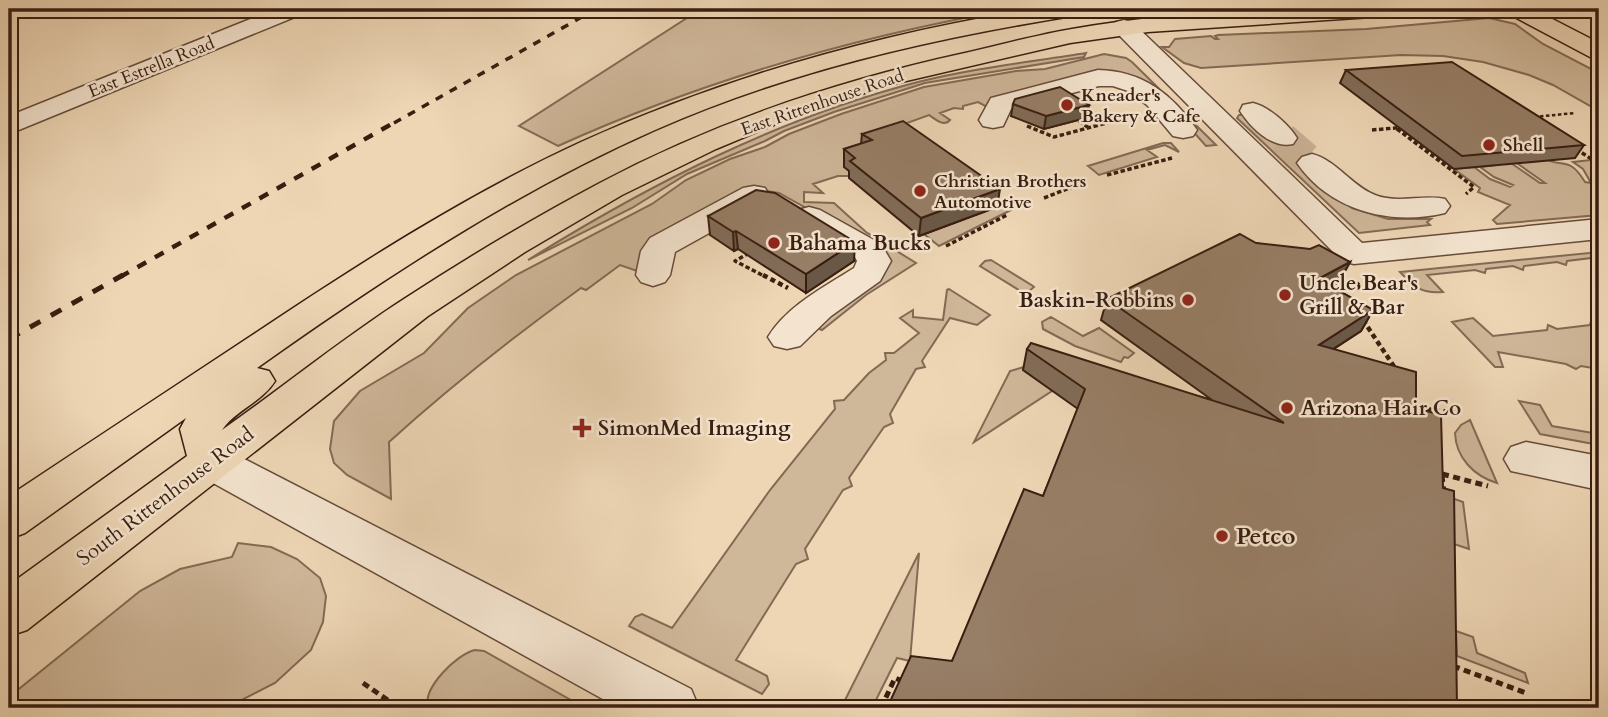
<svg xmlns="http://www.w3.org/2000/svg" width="1608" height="717" viewBox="0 0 1608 717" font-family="Cardo,serif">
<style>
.green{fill:#cfb799;stroke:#846a54;stroke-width:2}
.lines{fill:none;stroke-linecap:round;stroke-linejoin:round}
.minor-tunnel{stroke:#cab194;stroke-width:31;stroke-dasharray:31 16;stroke-linecap:butt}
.minor-casing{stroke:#664c39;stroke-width:3}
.major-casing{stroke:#391e10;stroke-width:3}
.path-far3{stroke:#391e10;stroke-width:2.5;stroke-dasharray:3.5 2.5;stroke-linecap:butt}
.path-far2{stroke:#391e10;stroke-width:3.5;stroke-dasharray:4.5 2.5;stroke-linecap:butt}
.path-far1{stroke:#391e10;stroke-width:4.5;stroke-dasharray:5 3.5;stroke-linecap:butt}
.path{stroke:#391e10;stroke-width:5;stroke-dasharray:7 4.5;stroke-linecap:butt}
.minor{fill:#f4e4cf;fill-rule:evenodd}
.major{fill:#eed6b5;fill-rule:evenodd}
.rail-far2{stroke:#391e10;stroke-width:3.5;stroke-dasharray:8 8;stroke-linecap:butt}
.rail-far1{stroke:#391e10;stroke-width:4.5;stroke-dasharray:10 10;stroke-linecap:butt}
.rail{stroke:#391e10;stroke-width:5;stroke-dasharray:12 12;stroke-linecap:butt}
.wall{fill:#826c58;stroke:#391e10;stroke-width:2}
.shaded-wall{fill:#6a5847;stroke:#391e10;stroke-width:2}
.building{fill:#977e66;stroke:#391e10;stroke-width:2}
.poi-dot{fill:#8f2418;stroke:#f4e4cf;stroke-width:2.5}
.labels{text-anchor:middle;stroke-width:5;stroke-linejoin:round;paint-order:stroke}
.far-street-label{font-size:18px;fill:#391e10;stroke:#f4e4cf}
.far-poi-label{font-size:18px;font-weight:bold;fill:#391e10;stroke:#f4e4cf;text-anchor:start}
.poi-label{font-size:21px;font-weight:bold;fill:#391e10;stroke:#f4e4cf;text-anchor:start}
.street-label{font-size:21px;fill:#391e10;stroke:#f4e4cf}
.near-poi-label{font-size:24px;font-weight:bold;fill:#391e10;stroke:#f4e4cf;text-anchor:start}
</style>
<rect width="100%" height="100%" fill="#eed6b5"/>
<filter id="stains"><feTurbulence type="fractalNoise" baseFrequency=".00286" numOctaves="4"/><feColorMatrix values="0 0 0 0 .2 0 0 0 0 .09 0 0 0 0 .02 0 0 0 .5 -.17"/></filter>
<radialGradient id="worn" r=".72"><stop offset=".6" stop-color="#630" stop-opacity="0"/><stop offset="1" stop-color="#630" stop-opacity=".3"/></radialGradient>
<path class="green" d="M701,9H812L832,12L884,9H1012C854,37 704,80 558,146L519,126Z
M1489,18L1515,24L1543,44L1599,73V111L1553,85L1529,75L1483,62L1443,56L1401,55L1201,68L1184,63L1162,47H1169L1175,39L1211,36L1215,39H1218L1215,36L1218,35L1366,29Z
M1086,53L1084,57L925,83L834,112L784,131L765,141L687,174L632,208L528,260C650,184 779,118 918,82C973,68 1030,62 1086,53Z
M1104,54L1126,58L1132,62L1216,145L1206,146L1157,91L1130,77L991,109L978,102L963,106V109L954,108L940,113L950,120C944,127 936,120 929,115L904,124L855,176H838L813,184L823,193L804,192V202L834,203L866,232L916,263L866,295L822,330L815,327L872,281L842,228L779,193L761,190L640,272L620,265L586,290L581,288C513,337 452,385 389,442L391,499L347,475L334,463L330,449L334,421L360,391L424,353L468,308L516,275L652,204L686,180L730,159L765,147L789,134L841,114L924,87L1016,71L1045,69Z
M1246,115L1352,208L1388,219H1431L1427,222L1430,225L1359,233L1237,118L1239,115Z
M1163,143H1171L1179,152L1165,145L1147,150L1157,157L1099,175L1088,166Z
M1540,156C1563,171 1567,153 1585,182L1591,183L1583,169L1573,162L1591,160L1599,166V215L1497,224L1493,220L1510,205L1478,192L1480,188L1454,169L1474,167L1490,179L1510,187L1513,185L1494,177L1480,167L1496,165L1505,159L1540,183H1545L1511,159Z
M996,204L1011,210L939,246L924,234L996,207Z
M1599,252V257L1567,261L1566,265L1557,262L1524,266L1523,270L1513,266L1486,269L1485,273L1475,270L1427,275L1443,292C1422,294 1414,287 1400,272Z
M991,260L1033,286L1034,287L1028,292H1022L980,266L985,261Z
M949,289L990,315L977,325L950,318L922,361L925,367L916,369L890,414L893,423L884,427L849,478L852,486L843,490L805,549L808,559L796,564L736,660L767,676L769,684L762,694L629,626L635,617L642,614L672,628L770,490L835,409L834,401L844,400L869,373L886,360L885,353H894L919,333L900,318L913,310V317L943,320L947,290Z
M1051,317L1083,336L1099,328L1134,353L1128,358L1124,357L1121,362L1075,346L1043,329L1042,322Z
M1473,318L1493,336L1547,330L1548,325L1557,329L1590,325L1591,321L1599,324V369L1581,366L1576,369L1566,364L1498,352L1503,367H1495L1452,322Z
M1031,365L1052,391L974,442L1010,371Z
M1519,401L1540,405L1552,426L1599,434V445L1540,434Z
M1470,420L1497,483C1474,476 1456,458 1455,433L1461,425Z
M1449,497L1463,502L1469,549L1451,543Z
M238,543L271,547L297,559L320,578L326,596L323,622L311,650L275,683L226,708H9V697L140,591L180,569L232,557Z
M919,553L910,661L897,658L872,708H841Z
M1456,631L1473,637L1477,653L1525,673L1528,683L1457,656Z
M475,650L484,651L585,708H428C422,688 457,654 475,650Z"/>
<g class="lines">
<path class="minor-tunnel" d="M1283,138L1312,163"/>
<g class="minor-casing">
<path id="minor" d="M275,9H305L302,14L9,134V116Z
M813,9H860L857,14C844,17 829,17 816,14Z
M1124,20L1132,22L1362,243L1599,219V239L1354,264L1342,261L1116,32L1113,27L1116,22Z
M1098,70C1143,71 1172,94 1197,130L1193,136L1183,138L1173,136L1147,105L1128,91L1113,86H1099L1011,109L1003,126L993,128L983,126L979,120L991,98Z
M1253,103C1269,107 1288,124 1297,138L1293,144C1272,149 1251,128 1240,111L1243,105Z
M1312,154C1336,160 1352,186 1375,195C1397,204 1423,194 1445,199L1450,206L1445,213C1391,226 1330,211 1297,163L1302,157Z
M754,186L765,188L769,195L765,202L675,252L670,275L665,282L653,286L641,282L636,275L641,251L650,238L743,188Z
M809,207L820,210L881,244L891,261L880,281L831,316L800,346L787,349L774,346L768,337C787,306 824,287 854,268L857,261L855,257L798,224L793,217L798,210Z
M1526,442L1599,456V490L1511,471L1504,459L1511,447Z
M210,444L225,449L691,689L699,708H619L195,473L188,461L195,449Z"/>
</g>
<g class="major-casing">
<path id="major" d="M1033,9H1083L1080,14L1072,16C930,39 788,71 655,130C513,193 384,278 257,368L269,371L275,381C262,402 236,410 222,430C283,387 342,339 404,299C467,258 532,219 598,184C714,122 837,81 965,53C1001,45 1036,35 1072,29C1178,11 1291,5 1398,9L1395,14L1387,16L1148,32L1070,43L889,85L795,116L716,149L622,195L525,252L428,316L27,630L9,636V585L187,456L180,429L186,418L25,533L9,539V496C90,442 172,388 254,334C359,264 466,195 581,142C725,77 877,34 1033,9Z
M1506,9H1533L1599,43V59L1590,57L1509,14Z"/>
</g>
<path class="path-far3" d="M1534,117L1575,113
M1079,121L1081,123
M1107,123L1129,117"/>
<path class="path-far2" d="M1079,121L1089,128
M1027,126L1054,137L1114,121
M1397,129L1474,187L1466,194
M1372,130L1406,127
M1576,149L1599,164
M1107,175L1172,158
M1044,198L1072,187
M946,246L1007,215
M749,253L735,261L766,277"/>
<path class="path-far1" d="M763,275L788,288
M1342,294L1337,289L1361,287L1356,283
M1363,320L1397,371
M1418,408L1458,413"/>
<path class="path" d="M1442,474L1488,486
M1442,475L1444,494
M1453,666L1526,693
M363,683L399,708
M881,708L895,678L904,682"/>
<use href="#minor" class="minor"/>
<use href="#major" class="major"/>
<path class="rail-far2" d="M394,123L596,9"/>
<path class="rail-far1" d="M120,277L397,121"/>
<path class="rail" d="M9,339L123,275"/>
</g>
<path class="wall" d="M1346,70L1584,145L1575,158L1454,169L1340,83Z
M1013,104L1086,118L1044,129L1011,116Z
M862,134L997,207L919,236L849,178V171L844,167V149L861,144Z
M708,216L854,261L806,293L738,249L734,251L710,235Z
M1256,243L1350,262L1339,282L1331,286L1373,310L1361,331L1334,349L1416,408L1443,488L952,661L1043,496L1078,409L1023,370L1027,349L1212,400L1101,320L1107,299Z"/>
<path class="shaded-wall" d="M1089,105L1086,118L1044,129L1046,116Z
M1000,189L997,207L919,236L921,218Z
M736,231L738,249L734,251L733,232Z
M855,242L854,261L806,293V274Z
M1350,262L1339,282L1307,300L1318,279Z
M1373,310L1361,331L1308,365L1319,345Z"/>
<path class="building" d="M1452,62L1584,145L1462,156L1346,70Z
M1060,87L1089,105L1046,116L1013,104L1015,99Z
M903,121L1000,189L921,218L850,161L855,158L844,149L872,140L862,134Z
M756,190L775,193L855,242L806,274L736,231L733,232L708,216Z
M1240,234L1256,243L1310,249L1319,245L1350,262L1318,279L1373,310L1319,345L1416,372V408L1441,415L1443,488L1454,491L1457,708H887L911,656L952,661L1024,489L1043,496L1085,389L1027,349L1031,343L1284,423L1107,299Z"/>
<g class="poi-dot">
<circle cx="1067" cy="105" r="7"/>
<circle cx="1489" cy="145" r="7"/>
<circle cx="920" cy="191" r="7"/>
<circle cx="774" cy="243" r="7"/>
<circle cx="1285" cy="295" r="7"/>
<circle cx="1188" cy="300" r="7"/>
<circle cx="1287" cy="408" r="7"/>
<path d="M578.5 417.5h7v7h7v7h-7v7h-7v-7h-7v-7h7z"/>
<circle cx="1222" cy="536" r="7"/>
</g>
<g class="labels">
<g class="far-street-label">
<text transform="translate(151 67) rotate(-22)" y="6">East Estrella Road</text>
<text transform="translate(822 102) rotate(-19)" y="6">East Rittenhouse Road</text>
</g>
<g class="far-poi-label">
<text x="1081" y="101">Kneader's<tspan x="1081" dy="21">Bakery &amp; Cafe</tspan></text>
<text x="1503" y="151">Shell</text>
<text x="934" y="187">Christian Brothers<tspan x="934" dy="21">Automotive</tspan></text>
</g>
<g class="poi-label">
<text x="788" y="250">Bahama Bucks</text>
<text x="1299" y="290">Uncle Bear's<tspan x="1299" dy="24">Grill &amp; Bar</tspan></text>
<text x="1174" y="307" text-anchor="end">Baskin-Robbins</text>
<text x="1301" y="415">Arizona Hair Co</text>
<text x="598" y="435">SimonMed Imaging</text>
</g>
<g class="street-label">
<text transform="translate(165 496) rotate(-37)" y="7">South Rittenhouse Road</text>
</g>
<g class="near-poi-label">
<text x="1236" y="544">Petco</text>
</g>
</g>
<rect width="1608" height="717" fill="none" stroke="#eed6b5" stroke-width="35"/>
<rect x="10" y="10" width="1587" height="696" fill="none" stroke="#391e10" stroke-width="3.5"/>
<rect x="18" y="18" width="1573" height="682" fill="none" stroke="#391e10" stroke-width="2"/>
<rect width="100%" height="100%" filter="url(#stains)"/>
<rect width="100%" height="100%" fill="url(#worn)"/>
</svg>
